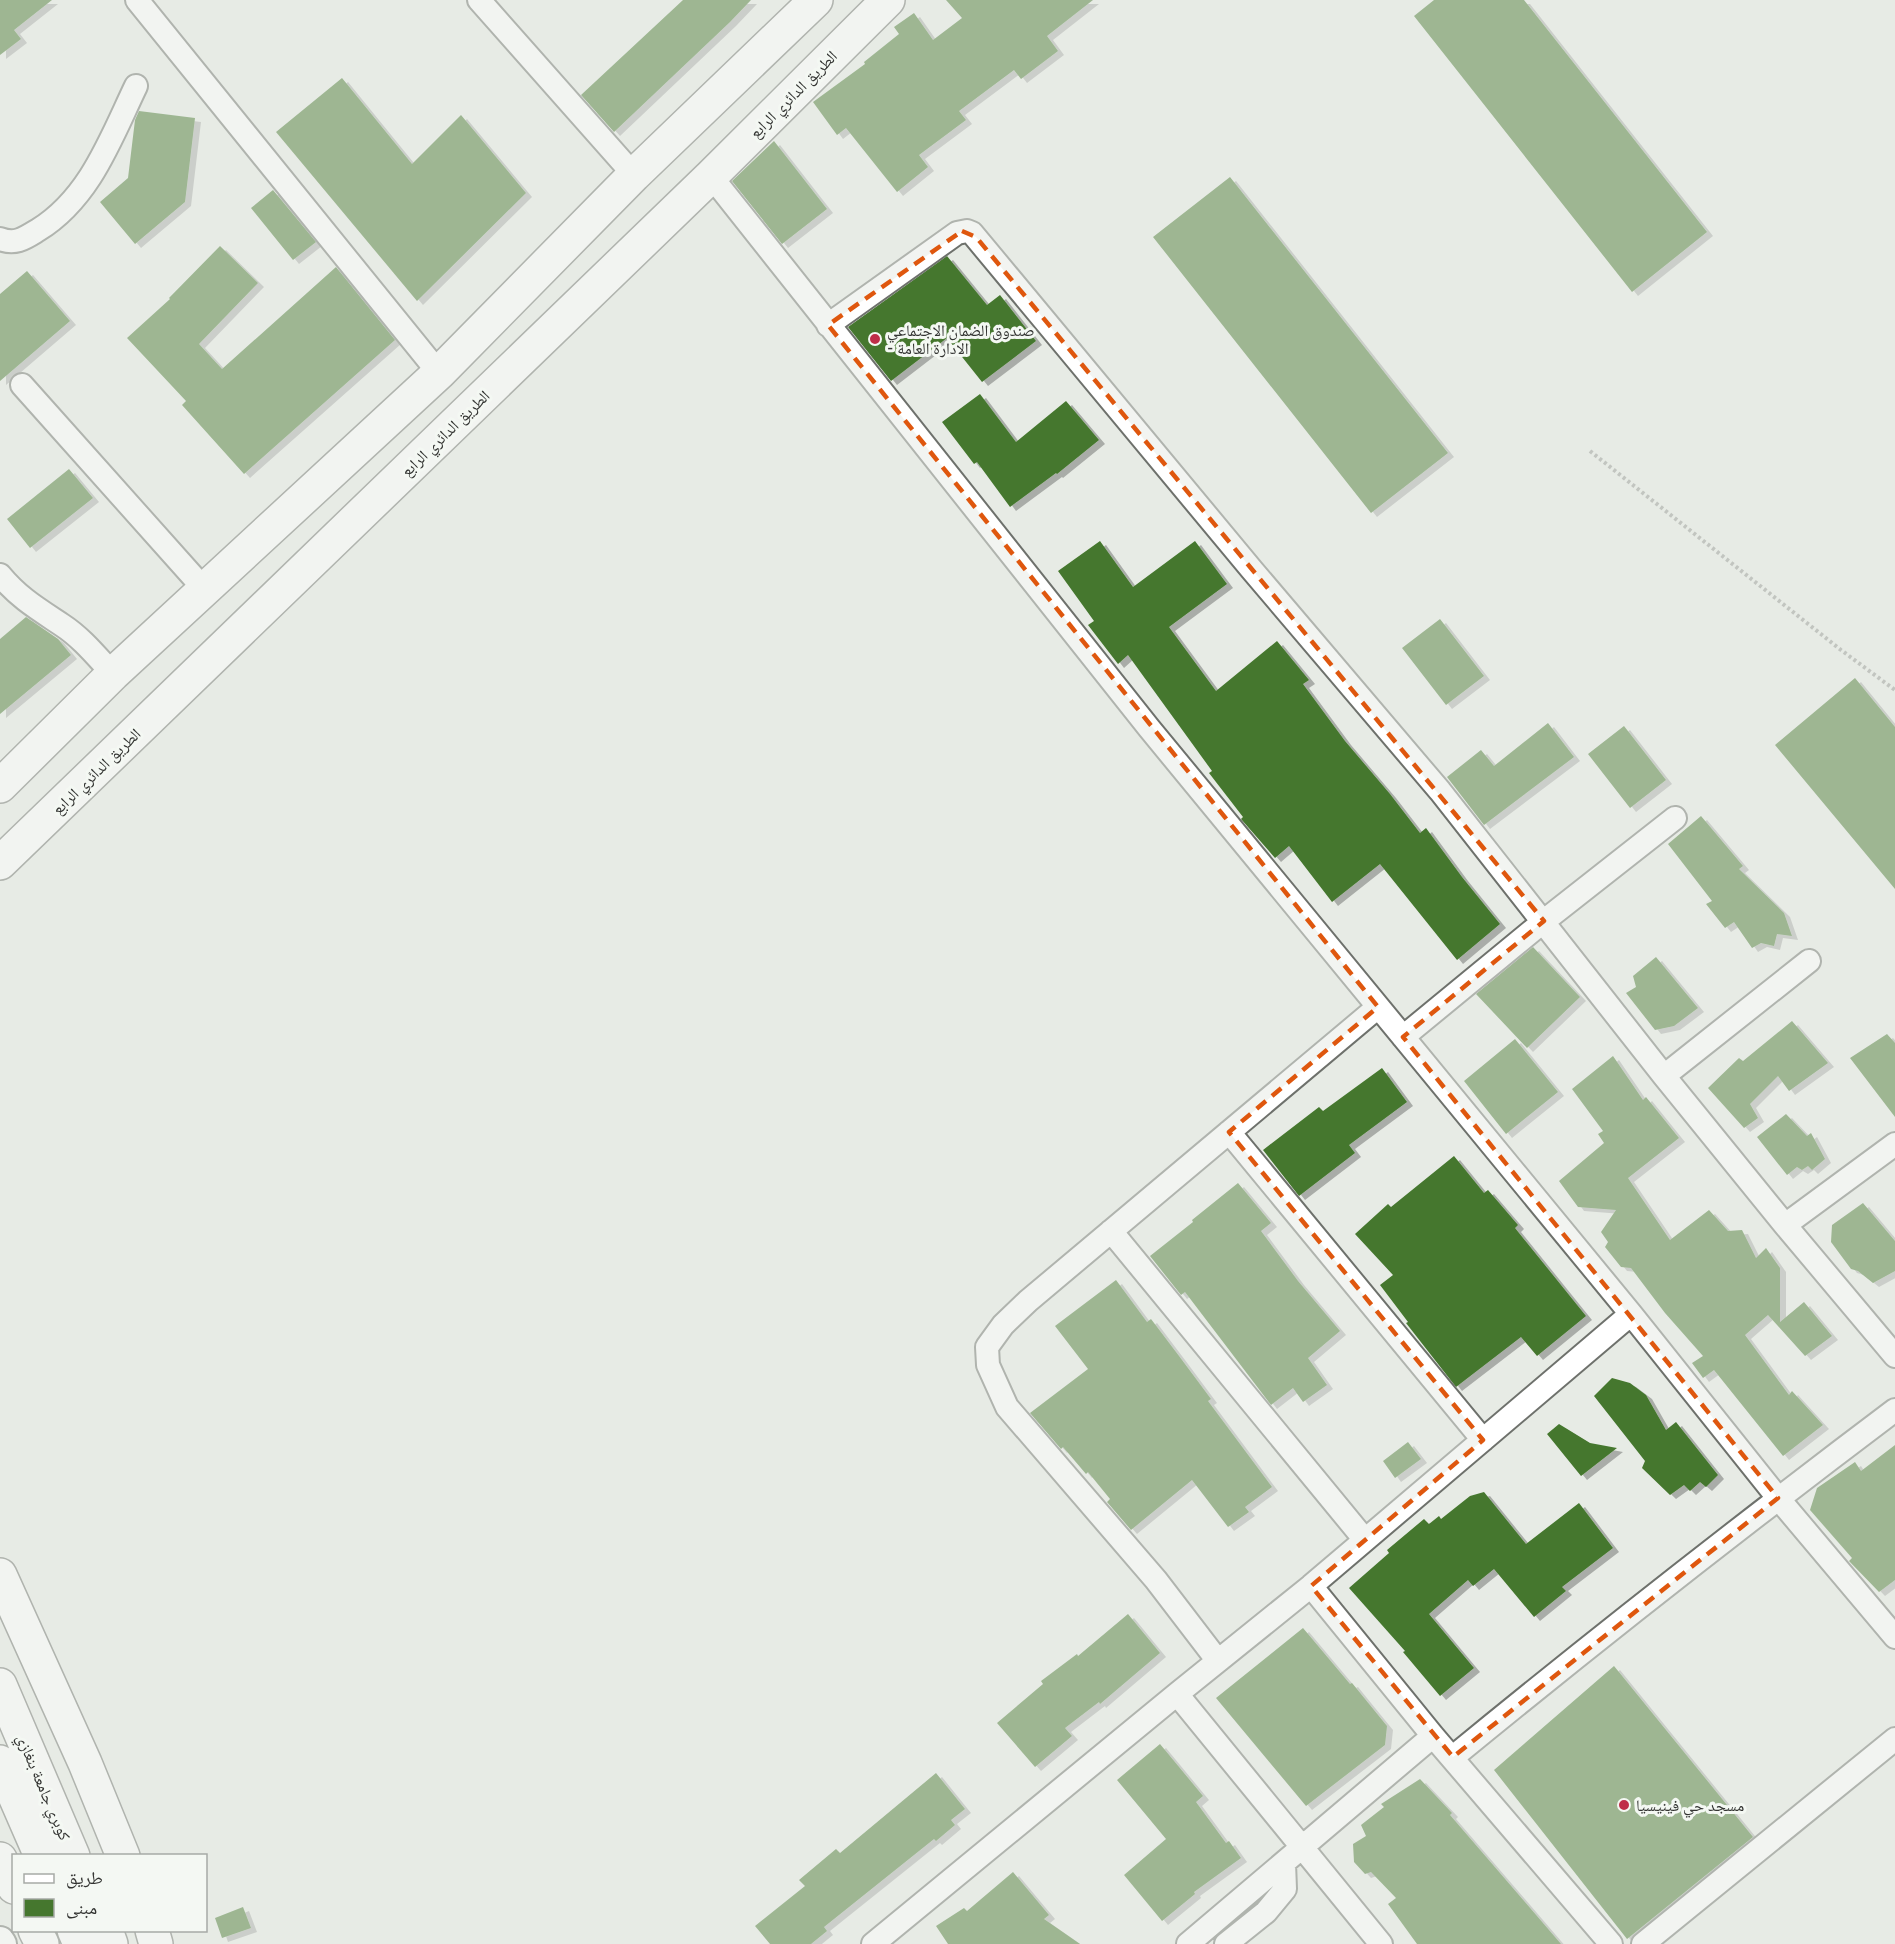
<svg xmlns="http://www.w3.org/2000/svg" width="1895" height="1944" viewBox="0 0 1895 1944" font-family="'IBM Plex Sans','Noto Naskh Arabic',sans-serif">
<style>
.building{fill:#45772e;filter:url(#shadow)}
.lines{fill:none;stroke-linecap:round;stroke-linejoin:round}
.minor-casing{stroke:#6e716c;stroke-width:26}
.tertiary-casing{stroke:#6e716c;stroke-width:32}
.primary-casing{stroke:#6e716c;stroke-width:36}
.trunk-casing{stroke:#6e716c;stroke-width:36}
.path{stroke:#959893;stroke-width:4;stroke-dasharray:3 3;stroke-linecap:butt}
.minor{stroke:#fff;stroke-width:22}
.tertiary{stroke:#fff;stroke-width:28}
.primary{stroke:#fff;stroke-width:33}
.trunk{stroke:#fff;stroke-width:33}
.marked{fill:none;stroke:#df570e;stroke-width:4.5;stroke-dasharray:12 8;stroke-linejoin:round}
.poi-dot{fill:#bf2e48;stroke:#f4f8f3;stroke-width:2}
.labels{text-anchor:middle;stroke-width:6;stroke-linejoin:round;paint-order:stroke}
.street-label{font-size:16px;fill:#333432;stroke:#f4f8f3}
.poi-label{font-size:16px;fill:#333432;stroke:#f4f8f3;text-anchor:start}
</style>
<defs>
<filter id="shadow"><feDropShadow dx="6" dy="4" stdDeviation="0" flood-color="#0004"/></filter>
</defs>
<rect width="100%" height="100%" fill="#e7ebe5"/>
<path class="building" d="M0,0H52L14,30L21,39L0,55Z
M683,0H751L730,22L614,132L581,95Z
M946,0H1093L1047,36L1058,51L1021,79L1014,70L959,111L966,120L919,155L928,167L897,192L846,128L837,135L813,102L865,64L864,62L899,34L894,27L914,13L933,40L962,18Z
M1434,0H1524L1707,232L1632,292L1414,16Z
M342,78L412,164L461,115L526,193L417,301L276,132Z
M139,111L195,118L185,202L135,244L100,202L128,178L135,120Z
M774,141L827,209L782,244L732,181Z
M1230,177L1448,453L1371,513L1153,237Z
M273,190L316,242L293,260L251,208Z
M220,246L258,283L199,344L222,369L336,267L395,340L244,474L182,405L186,401L127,338L170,299L169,298Z
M947,256L987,305L1000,295L1036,341L982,382L947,338L891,381L848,327Z
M27,271L70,321L0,381V294Z
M980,394L1016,442L1066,401L1099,440L1057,474L1056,473L1010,507L977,462L974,464L942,422Z
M69,469L93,498L30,548L7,519Z
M1100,541L1133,587L1195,541L1227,584L1169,627L1216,691L1277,641L1309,680L1303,684L1345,741L1390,794L1420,833L1426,828L1462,877L1500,924L1457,960L1380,864L1332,902L1289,846L1275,858L1241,819L1243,817L1209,773L1212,771L1128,655L1118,664L1088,625L1094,621L1058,571Z
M26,617L58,639L71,655L0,714V639Z
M1440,619L1484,676L1446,705L1402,648Z
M1855,678L1895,727V889L1775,745Z
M1548,723L1574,757L1484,825L1447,777L1481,750L1494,766Z
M1624,726L1666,780L1630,808L1588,754Z
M1701,816L1743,866L1739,869L1784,913L1792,936L1777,934L1774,946L1761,943L1752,948L1734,922L1725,928L1706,904L1712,901L1668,844Z
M1533,947L1580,997L1527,1048L1476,994Z
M1656,957L1698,1008L1674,1026L1655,1030L1626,993L1636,987L1633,976Z
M1792,1021L1828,1063L1789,1091L1778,1076L1750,1104L1758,1118L1744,1128L1708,1088L1739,1058L1743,1061Z
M1887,1034L1895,1043V1117L1850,1058Z
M1515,1039L1558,1092L1506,1134L1464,1081Z
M1613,1056L1643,1100L1646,1097L1679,1138L1628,1178L1670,1240L1709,1210L1728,1231L1742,1230L1756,1258L1766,1248L1780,1268V1322L1804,1302L1832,1336L1805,1356L1768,1315L1745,1335L1789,1395L1792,1391L1823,1425L1783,1456L1714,1370L1703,1378L1692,1363L1703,1356L1665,1313L1631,1268L1621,1267L1605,1247L1608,1242L1601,1232L1616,1210L1578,1207L1559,1181L1604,1143L1598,1134L1603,1131L1572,1089Z
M1382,1068L1407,1102L1349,1145L1355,1153L1299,1196L1263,1150L1319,1107L1323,1111Z
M1786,1114L1807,1136L1811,1133L1825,1159L1812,1170L1808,1166L1802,1170L1797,1167L1787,1175L1757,1137Z
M1454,1156L1484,1193L1488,1190L1518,1225L1515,1228L1586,1316L1537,1356L1521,1337L1456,1387L1406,1323L1408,1322L1380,1285L1393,1275L1355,1234L1388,1204L1391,1207Z
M1238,1183L1271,1223L1261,1231L1298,1281L1340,1331L1308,1358L1327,1385L1303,1402L1293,1388L1271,1405L1185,1292L1181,1295L1150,1256L1193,1222L1192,1220Z
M1863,1203L1895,1241V1271L1873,1283L1858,1271L1851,1269L1831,1242L1832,1225Z
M1116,1280L1147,1322L1151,1319L1179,1356L1211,1399L1208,1401L1272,1487L1245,1507L1249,1512L1228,1527L1192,1480L1131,1530L1107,1502L1110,1499L1088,1472L1086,1474L1063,1447L1061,1449L1030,1413L1088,1369L1055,1326Z
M1612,1378L1630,1383L1646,1395L1666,1430L1676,1422L1718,1475L1706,1487L1700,1482L1690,1491L1684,1485L1670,1495L1642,1468L1645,1461L1594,1396Z
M1559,1424L1590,1443L1617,1448L1581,1476L1547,1434Z
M1408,1442L1421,1459L1395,1478L1383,1461Z
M1895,1445V1580L1879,1592L1849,1561L1852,1558L1810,1510L1817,1488L1855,1462L1861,1471Z
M1484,1492L1526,1544L1579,1503L1613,1548L1562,1587L1566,1591L1534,1617L1494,1569L1473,1586L1468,1580L1429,1614L1474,1668L1440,1696L1403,1652L1405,1651L1349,1588L1389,1553L1387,1550L1424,1519L1429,1524L1439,1516L1441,1519L1470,1496Z
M1128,1614L1160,1653L1100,1704L1099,1702L1065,1728L1072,1736L1035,1767L997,1723L1043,1684L1041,1681L1077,1654L1078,1656Z
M1303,1628L1350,1684L1352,1683L1387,1726L1385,1745L1306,1806L1216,1698Z
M1614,1666L1753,1837L1627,1939L1494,1770Z
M1160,1744L1203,1796L1196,1802L1226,1843L1229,1841L1241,1858L1194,1892L1195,1894L1162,1921L1124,1875L1166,1839L1117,1780Z
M936,1773L965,1809L951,1820L955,1825L936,1841L934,1839L824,1927L827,1931L811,1944H770L755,1926L805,1886L799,1880L836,1849L840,1853Z
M1420,1779L1452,1813L1450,1815L1561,1944H1417L1388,1904L1396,1898L1371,1872L1365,1874L1354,1862L1353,1844L1366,1836L1361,1825L1384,1807L1381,1804Z
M1013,1872L1049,1915L1044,1919L1080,1944H948L936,1926L964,1908L967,1911Z
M243,1907L251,1928L222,1938L215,1918Z"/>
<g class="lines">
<g class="minor-casing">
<path id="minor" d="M137,0L439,373
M479,0L634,175
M711,176L1149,728L1631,1314L1778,1498L1895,1637
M0,239C16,245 25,238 38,230C90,198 111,138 136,86
M828,325L957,233L967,231L972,233L1252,570L1440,791L1664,1076L1785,1225L1895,1356
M22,385L205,590
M0,575C19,598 38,609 62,625C82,638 97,657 113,674
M1403,1037L1544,921L1675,818
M1664,1076L1809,961
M1229,1132L1483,1440
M1785,1225L1895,1144
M1111,1231L1365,1540
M1311,1586L1433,1736L1611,1944
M1218,1661L1156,1580L1007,1407L988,1365L987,1347L1003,1325L1028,1301L1378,1007
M1177,1694L1381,1944
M1453,1757C1598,1638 1745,1523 1895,1410
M873,1944L1177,1694L1311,1586L1631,1314
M1188,1944L1433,1736
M1226,1944L1266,1912L1285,1889L1284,1863
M1643,1944L1895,1739"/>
</g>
<g class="tertiary-casing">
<path id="tertiary" d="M0,1941L2,1944"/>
</g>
<g class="primary-casing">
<path id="primary" d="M0,786L113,674L439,373L634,175L816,0
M0,863L711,176L888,0"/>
</g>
<g class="trunk-casing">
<path id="trunk" d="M0,1575L85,1763L123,1856
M0,1685L73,1856
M0,1762L41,1856
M0,1859L14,1887
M35,1930L42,1944
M74,1930L80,1944
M106,1930L111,1944
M152,1930L156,1944"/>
</g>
<path class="path" d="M1590,451L1841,650L1895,690"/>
<use href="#minor" class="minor"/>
<use href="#tertiary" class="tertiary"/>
<use href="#primary" class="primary"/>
<use href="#trunk" class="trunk"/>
</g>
<path d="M0 0H1895V1944H0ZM962,231L976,237L1544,921L1403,1037L1778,1498L1453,1757L1311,1586L1483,1440L1229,1132L1378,1007L828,325Z" fill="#e7ebe5" fill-opacity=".55" fill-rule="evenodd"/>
<path class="marked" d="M962,231L976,237L1544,921L1403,1037L1778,1498L1453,1757L1311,1586L1483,1440L1229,1132L1378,1007L828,325Z"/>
<g class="poi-dot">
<circle cx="875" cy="339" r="6"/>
<circle cx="1624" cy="1805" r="6"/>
</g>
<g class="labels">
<g class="street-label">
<text transform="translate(793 94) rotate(-45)" y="6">الطريق الدائري الرابع</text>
<text transform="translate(445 433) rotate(-44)" y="6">الطريق الدائري الرابع</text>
<text transform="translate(96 771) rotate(-44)" y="6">الطريق الدائري الرابع</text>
<text transform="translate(44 1787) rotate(67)" y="6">كوبري جامعة بنغازي</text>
</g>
<g class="poi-label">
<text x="887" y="336">صندوق الضمان الاجتماعي<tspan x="887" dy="18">- الادارة العامة</tspan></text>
<text x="1636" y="1811">مسجد حي فينيسيا</text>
</g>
</g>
<rect x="12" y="1854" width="195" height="78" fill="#f4f8f3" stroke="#a7aaa6" stroke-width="1.5"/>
<rect x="24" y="1874" width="30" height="9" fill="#ffffff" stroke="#a7aaa6" stroke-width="1.5"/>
<text x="66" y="1884" font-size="18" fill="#333432">طريق</text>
<rect x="24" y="1899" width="30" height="18" fill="#45772e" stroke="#a7aaa6" stroke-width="1.5"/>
<text x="66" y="1914" font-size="18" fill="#333432">مبنى</text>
</svg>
